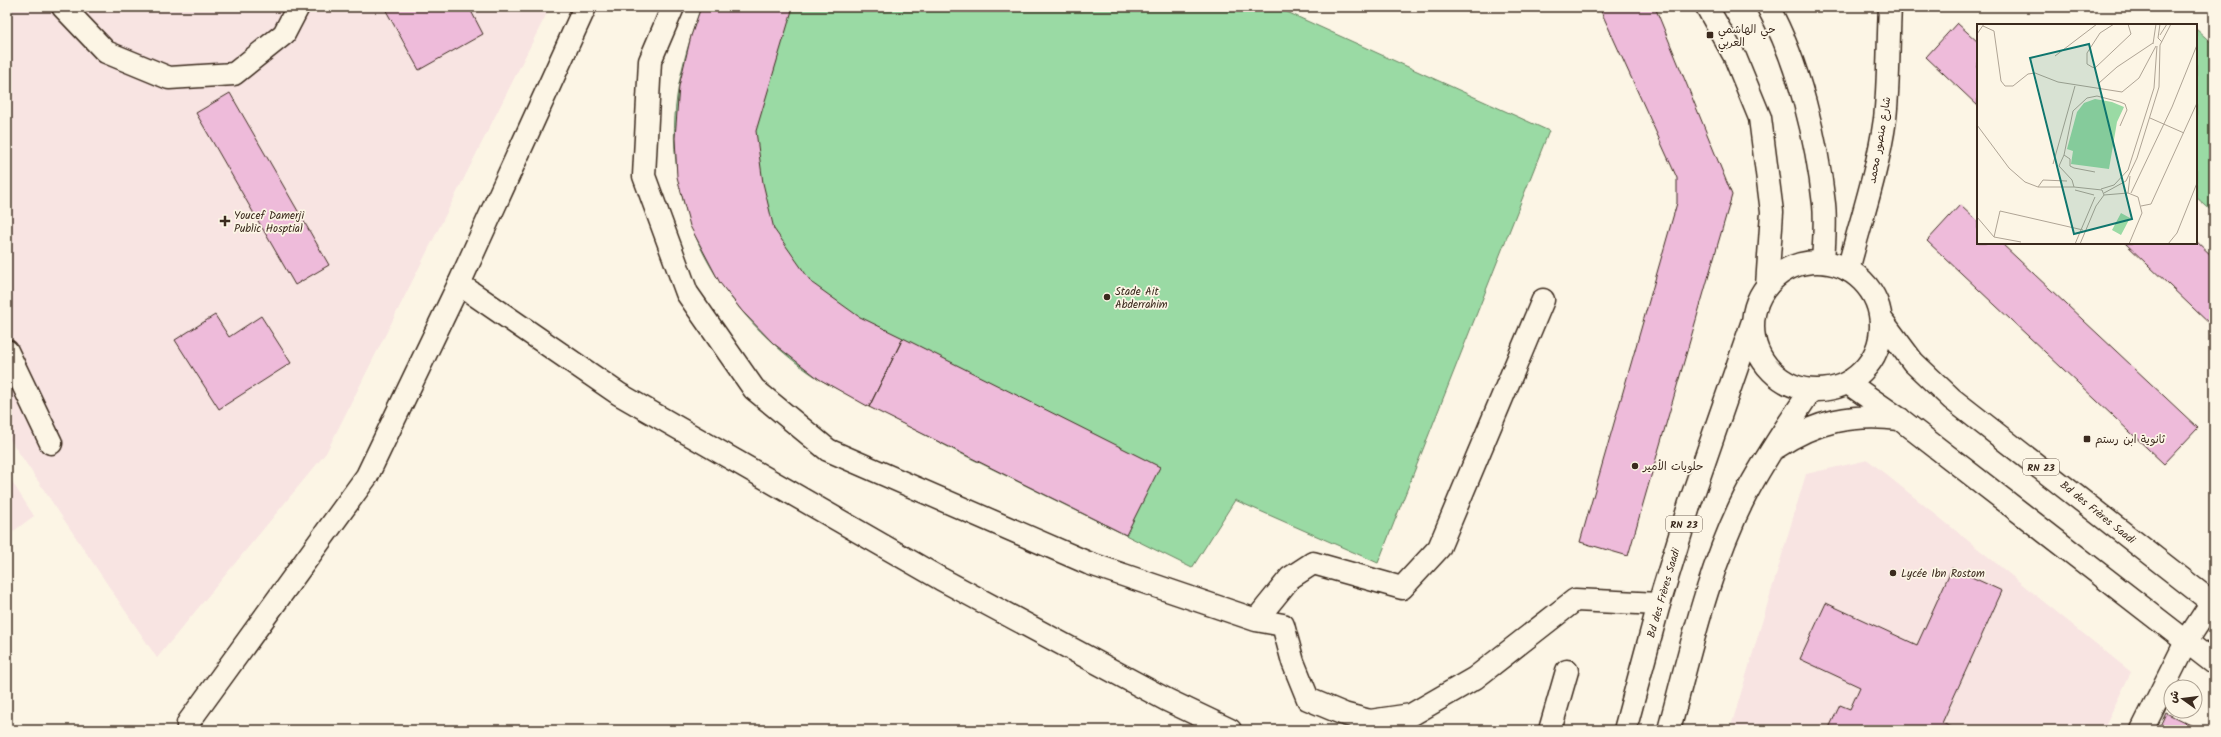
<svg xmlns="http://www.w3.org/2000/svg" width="2221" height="737" viewBox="0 0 2221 737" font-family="Kalam,'Playpen Sans Arabic',sans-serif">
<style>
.built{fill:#f8e4e2}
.pitch{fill:#9adaa4;stroke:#6a8261}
.building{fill:#eebbda;stroke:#3b2a1e}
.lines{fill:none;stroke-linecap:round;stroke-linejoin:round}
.lane-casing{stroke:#3b2a1e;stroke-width:25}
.street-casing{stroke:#3b2a1e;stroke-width:25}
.secondary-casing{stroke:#3b2a1e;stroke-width:25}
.primary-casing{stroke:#3b2a1e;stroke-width:25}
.lane{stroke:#fcf5e5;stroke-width:22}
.street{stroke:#fcf5e5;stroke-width:22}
.secondary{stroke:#fcf5e5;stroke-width:22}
.primary{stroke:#fcf5e5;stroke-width:22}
.poi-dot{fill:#3b2a1e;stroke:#fcf5e5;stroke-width:1.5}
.labels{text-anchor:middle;stroke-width:3.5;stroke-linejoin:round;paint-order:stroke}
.shield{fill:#fcf5e5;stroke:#75675a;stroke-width:1}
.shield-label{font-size:10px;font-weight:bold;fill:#3b2a1e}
.poi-label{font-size:11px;fill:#3b2a1e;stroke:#fcf5e5;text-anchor:start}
.street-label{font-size:11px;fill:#3b2a1e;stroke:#fcf5e5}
.inset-road{fill:none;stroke:#afa495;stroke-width:1}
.view{fill:#0f766e;fill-opacity:0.15;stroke:#0f766e;stroke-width:2}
.inset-edge{fill:none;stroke:#3b2a1e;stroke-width:2}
</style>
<rect width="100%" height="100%" fill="#fcf5e5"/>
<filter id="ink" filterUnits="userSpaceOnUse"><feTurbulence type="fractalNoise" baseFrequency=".025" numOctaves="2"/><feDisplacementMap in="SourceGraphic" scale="8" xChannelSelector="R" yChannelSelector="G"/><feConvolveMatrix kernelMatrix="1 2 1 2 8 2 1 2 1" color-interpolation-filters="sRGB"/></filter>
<g filter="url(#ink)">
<path class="built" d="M7,7H550L326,453L157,658L7,435Z
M1868,460L2131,672L2103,730H1730L1806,474Z
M7,474L34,516L7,536Z"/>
<path class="pitch" d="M701,7H1276L1549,131L1378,563L1235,500L1192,568C1113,529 1035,490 956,451C920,432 883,414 847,394C834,387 821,381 810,373C715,306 657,202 679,84C684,58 692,32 701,7Z
M2196,29L2214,45V213L2196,197Z"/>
<path class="building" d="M384,7H469L483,34L419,70Z
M701,7H793L756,131L763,183L774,229L812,283L858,316L903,338L869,407L819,379L773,343L742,311L720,283L690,226L677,177L675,138L679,86L691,36Z
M1599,7H1655L1732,195L1628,556L1580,542L1677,203V178Z
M1957,23L1978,42V106L1926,57Z
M230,93L329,265L295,285L196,113Z
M1960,205L1978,222V243H2001L2198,428L2164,464L1927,241Z
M2196,241L2214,258V328L2125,243H2196Z
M215,315L229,337L261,316L291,363L219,409L175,340Z
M903,338L1160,467L1126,535L869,407Z
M1952,568L2002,591L1942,723L1958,730H1828L1840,705L1850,709L1860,687L1800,659L1826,603L1917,645Z
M2166,713L2201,730H2158Z"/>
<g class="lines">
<g class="lane-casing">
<path id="lane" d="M63,7L106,52L169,78L234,74L284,34L298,7
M673,7L650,61L644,176L687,293L754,389L828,450L1088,563L1256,620L1290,578L1313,563L1402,588L1439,548L1543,300
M459,284L619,394L941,579L1167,700L1230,730
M7,351L51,443
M1256,620L1283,625L1293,662L1308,699L1344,714L1370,721L1411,715L1475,678L1575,600L1659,604
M1550,730L1567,671"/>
</g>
<g class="street-casing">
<path id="street" d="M1848,270C1861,220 1878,170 1885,119C1889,82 1888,45 1890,7
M188,730V723L367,476L459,284L585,7
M2142,730L2186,642L2212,602"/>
</g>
<g class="secondary-casing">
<path id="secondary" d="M1707,7L1735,57L1760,118L1772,212L1767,286
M1768,7C1799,63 1817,141 1824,204C1826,223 1824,243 1823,262"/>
</g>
<g class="primary-casing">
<path id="primary" d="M1753 326a64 64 0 1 1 128 0a64 64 0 1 1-128 0Z
M1881,319L1913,362L1952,399L2214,604
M1848,383L1901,420L2214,663
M1777,447C1815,421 1854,413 1900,419
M1625,730L1659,604L1690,503L1753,321
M1669,730C1690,652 1708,569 1745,496C1764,459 1788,425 1811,390"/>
</g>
<use href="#lane" class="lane"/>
<use href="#street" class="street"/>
<use href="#secondary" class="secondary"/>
<use href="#primary" class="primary"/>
</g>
</g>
<g class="poi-dot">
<rect x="1706" y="31" width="8" height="8" rx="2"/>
<path d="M223 215h4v4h4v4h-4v4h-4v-4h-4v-4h4z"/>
<circle cx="1107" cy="297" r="4"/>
<rect x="2083" y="435" width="8" height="8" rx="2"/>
<circle cx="1635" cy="466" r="4"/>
<circle cx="1893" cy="573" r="4"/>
</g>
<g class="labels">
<g class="shield">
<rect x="2023" y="459" width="36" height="16" rx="3"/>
<rect x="1666" y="516" width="36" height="16" rx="3"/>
</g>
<g class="shield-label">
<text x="2041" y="471">RN 23</text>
<text x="1684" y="528">RN 23</text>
</g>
<g class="poi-label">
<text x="1718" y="33">حي الهاشمي<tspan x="1718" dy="13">العربي</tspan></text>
<text x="234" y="219">Youcef Damerji<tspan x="234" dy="13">Public Hosptial</tspan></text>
<text x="1115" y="295">Stade Ait<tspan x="1115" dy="13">Abderrahim</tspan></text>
<text x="2095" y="443">ثانوية ابن رستم</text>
<text x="1643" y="470">حلويات الأمير</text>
<text x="1901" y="577">Lycée Ibn Rostom</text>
</g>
<g class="street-label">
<text transform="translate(1879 140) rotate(-80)" y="4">شارع منصور محمد</text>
<text transform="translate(2098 512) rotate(39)" y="4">Bd des Frères Saadi</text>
<text transform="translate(1663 593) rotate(-74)" y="4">Bd des Frères Saadi</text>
</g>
</g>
<g transform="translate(1977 24)">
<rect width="220" height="220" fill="#fcf5e5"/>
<path d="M118,75L135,78L147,83L140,98L132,145L94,140L96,127L90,125L100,88L107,79ZM144,189L153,194L144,211L135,206Z" fill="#9adaa4"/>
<path class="inset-road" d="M137,0L123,9L110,29V40L115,43L118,44L154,10L151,0M183,0L181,14L185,18M6,2L17,7L24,57L28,62H36L51,50L58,49L81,58L145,68L162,54L179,22M0,10L7,0M183,11L190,0M176,20L179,0M78,32L120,0M122,59L140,43L176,19M173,94L207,109M0,101L32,144L48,158L61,163H97L125,166L127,171L119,182L103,220M87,131L82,142L95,156L97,163M76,140L98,62M118,148L97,144L93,142V135L87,131L96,87L110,74L120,72L143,78L148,80L150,86L143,102M61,163L66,156L90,157M124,165L137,161L151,146L177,64L180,22M98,166L117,171M127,169L149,157L160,134L182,63L183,21L194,0M151,169L153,152M154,169L195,83L220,21M127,171L151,169L161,173L165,189L152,220M164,182L174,180L220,79M0,193L17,213L23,187L106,206M17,213L44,218M98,220L118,173M191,220L200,209L220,159"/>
<path class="view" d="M112,20L155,195L97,210L53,34Z"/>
<rect width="220" height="220" class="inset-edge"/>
</g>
<rect width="2221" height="737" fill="none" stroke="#fcf5e5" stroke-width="24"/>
<rect x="12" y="12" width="2197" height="713" fill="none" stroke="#3b2a1e" stroke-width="1.5" filter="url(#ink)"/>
<g transform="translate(2183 699) rotate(284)"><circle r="19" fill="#fcf5e5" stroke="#afa495"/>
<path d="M0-3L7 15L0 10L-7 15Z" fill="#3b2a1e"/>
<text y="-6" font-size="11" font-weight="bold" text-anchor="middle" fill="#3b2a1e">ش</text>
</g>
</svg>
